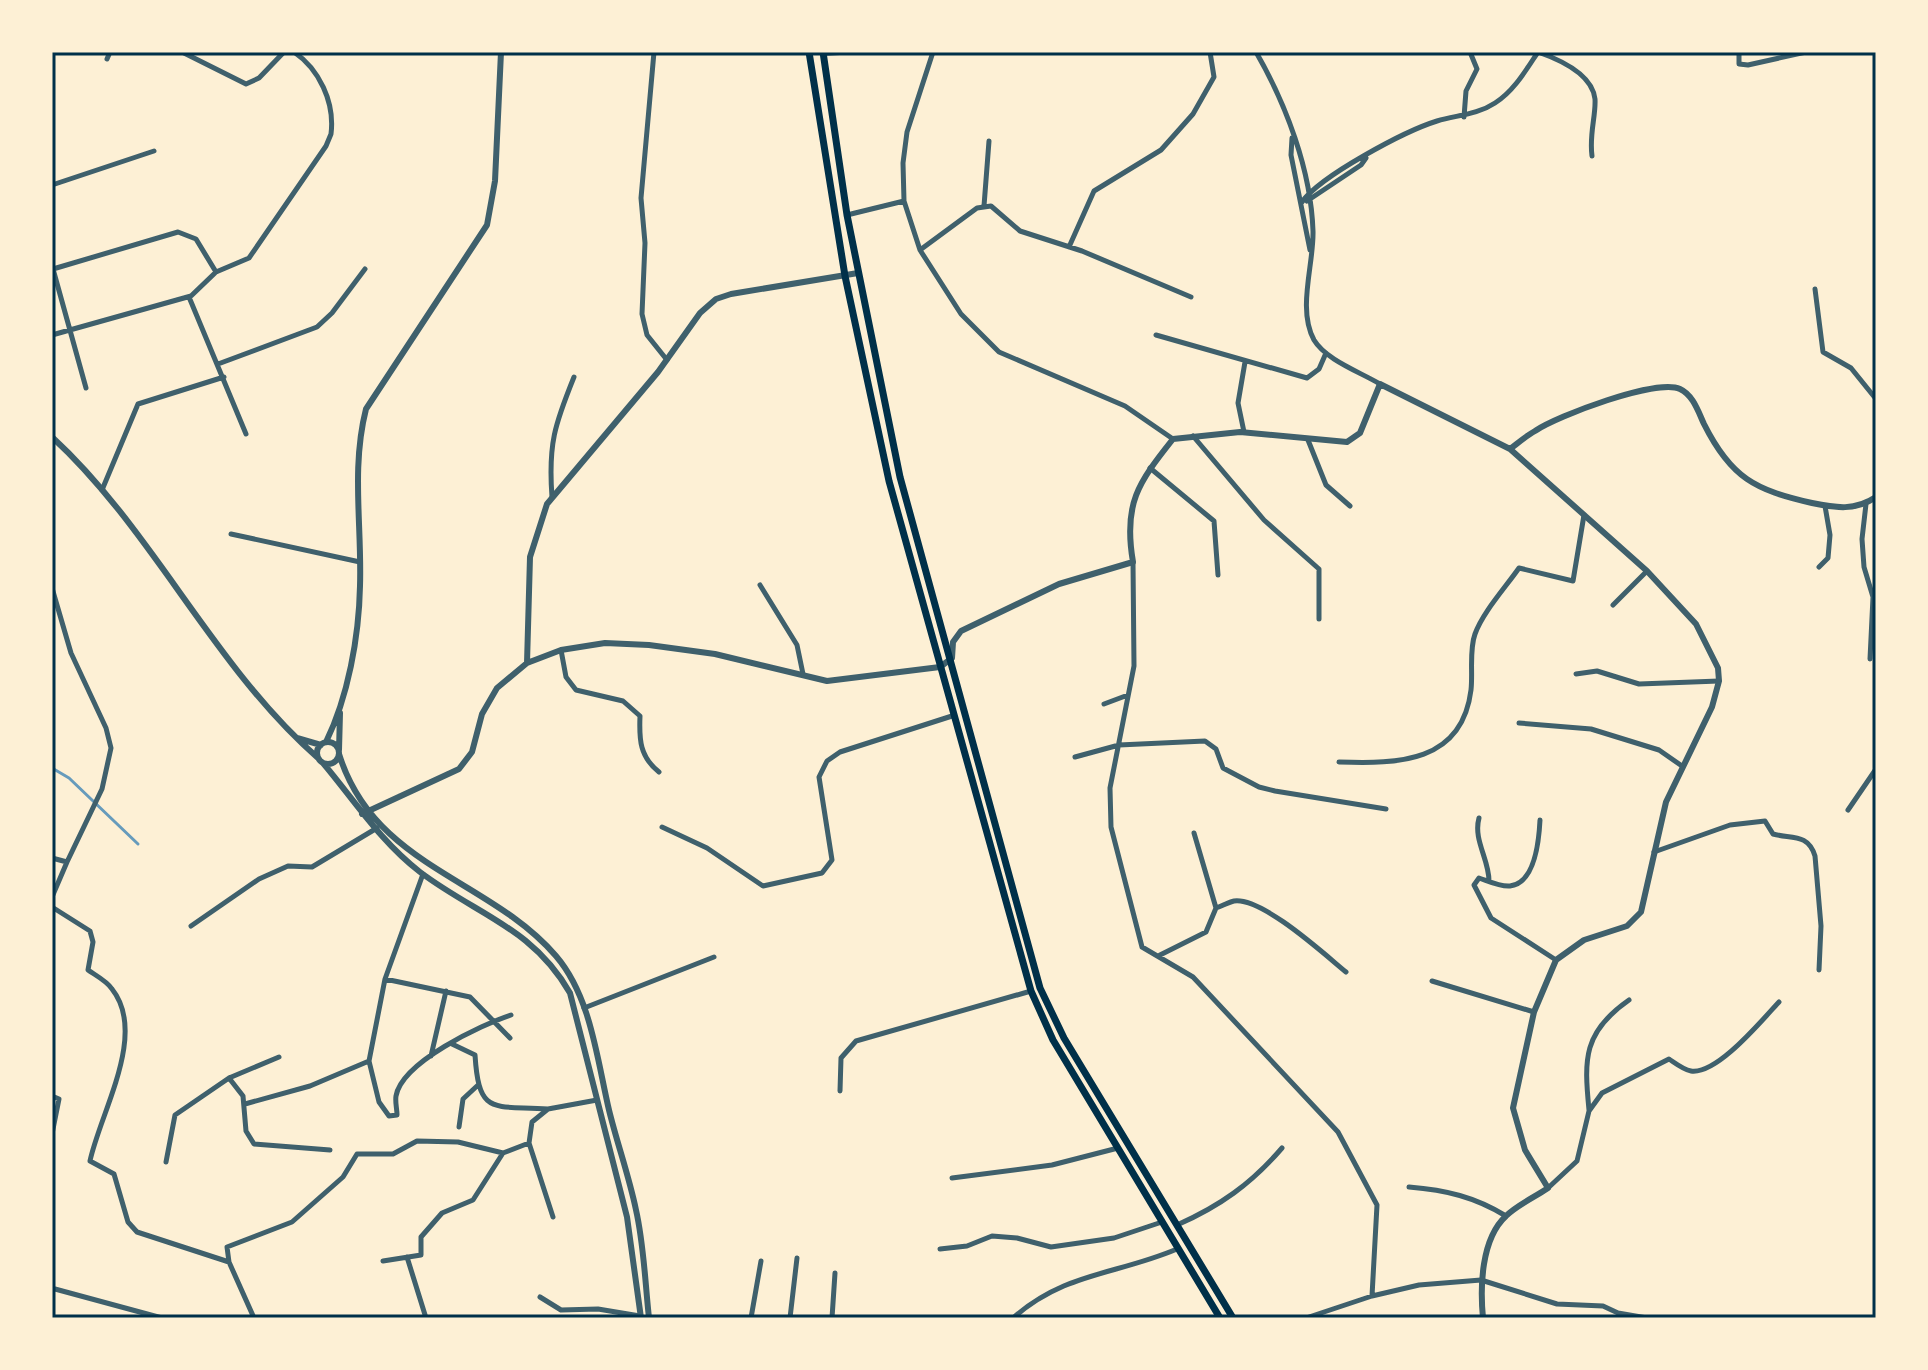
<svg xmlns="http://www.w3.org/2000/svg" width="1928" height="1370" viewBox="0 0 1928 1370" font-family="Helvetica,sans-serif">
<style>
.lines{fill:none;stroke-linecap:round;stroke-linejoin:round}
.stream{stroke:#669bbc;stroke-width:3}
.pedestrian{stroke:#3f606c;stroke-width:4}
.minor{stroke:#3f606c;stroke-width:5}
.tertiary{stroke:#3f606c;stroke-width:6}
.secondary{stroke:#003049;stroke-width:7}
.neatline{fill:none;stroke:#003049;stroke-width:3}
</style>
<rect width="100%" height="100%" fill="#fdf0d5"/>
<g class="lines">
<path class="stream" d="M52,768L69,778L138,844"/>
<path class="pedestrian" d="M823,54L856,52"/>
<path class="minor" d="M182,52L246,84L259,78L284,52
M654,52L641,198L645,243L642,314L647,335L667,360
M933,52L907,132L903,163L904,201L920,250L961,314L999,352L1125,406L1173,439
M1256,52C1286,104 1311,170 1313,231C1314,264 1297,309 1314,340C1326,360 1360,372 1380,384
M1538,52C1558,59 1592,73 1595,99C1596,116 1589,134 1592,156
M1739,52V64L1748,65L1806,52
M107,59L110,52
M1464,117L1466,91L1477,69L1470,52
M1292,138L1291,155L1310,250
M52,185L154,151
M1307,201L1361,165L1366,158
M1302,202C1320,176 1405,131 1437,121C1457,115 1477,115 1495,103C1514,91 1526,70 1538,52
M984,206L989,141
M847,215L904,201
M1069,247L1094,191L1161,150L1193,114L1214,77L1210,52
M920,250L977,208L991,206L1020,231L1082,251L1191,297
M53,269L178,232L196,239L216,272
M53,269L86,388
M1815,289L1823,352L1851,368L1876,399
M189,297L246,434
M52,335L191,296L216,272L249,258L326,146L331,134C335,102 319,69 294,52
M1156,335L1307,378L1319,369L1326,353
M218,364L317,327L332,313L365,269
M1244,432L1238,403L1245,362
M1193,436L1264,520L1319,569V619
M1308,440L1326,485L1350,506
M1150,468L1214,521L1218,575
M102,490L138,404L224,377
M552,497C548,444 555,424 574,377
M1866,504L1862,539L1864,567L1873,597L1870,659
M231,534L360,562
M1133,562L1134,666L1110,788L1111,827L1142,947L1193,977L1338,1132L1377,1205L1372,1296
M1819,567L1828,558L1830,535L1825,506
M760,585L797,645L803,674
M52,588L71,653L106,728L111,748L102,789L67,862L52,858
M1613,605L1647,571
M561,650L566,677L576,690L623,701L640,716C639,740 640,757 659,772
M1576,674L1597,671L1639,684L1719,681
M1104,704L1128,695
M1519,723L1591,729L1659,750L1682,766
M1075,757L1119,745L1205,741L1216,749L1223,768L1259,787L1275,791L1386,809
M1339,762C1398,764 1462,763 1471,690C1473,673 1469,650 1475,634C1483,612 1505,588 1519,568L1573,581L1584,515
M1848,810L1876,769
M1479,818C1473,840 1489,859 1489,881
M1540,820C1539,840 1535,883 1510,886C1500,887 1488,881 1479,878L1474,885L1491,918L1556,960
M662,827L707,848L763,886L822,873L832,860L819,777L827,761L840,752L952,716
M1194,833L1216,908
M1654,852L1730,825L1765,821L1773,834C1791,839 1808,833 1815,856L1821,926L1819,970
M52,897L67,862
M52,907L90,931L93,942L88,970C95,975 107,981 112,989C148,1034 100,1113 90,1161L114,1174L128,1222L137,1232L229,1262L254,1318
M191,926L259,879L288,866L312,867L377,828
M1160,955L1206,932L1216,908C1222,906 1229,902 1234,901C1262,897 1324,954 1346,972
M385,979L470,997L510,1038
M1432,981L1534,1012
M584,1008L714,957
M452,1044L475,1055C479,1117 493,1105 548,1109
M431,1056L446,991
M369,1061L379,1102L389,1116L397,1115C397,1109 395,1102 396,1096C402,1062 481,1025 511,1015
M229,1078L243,1096L246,1131L254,1144L330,1150
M840,1091L841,1058L856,1041L1031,991
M52,1096L59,1099L52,1134
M245,1104L310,1086L369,1061L385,979L423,874
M1589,1110C1584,1059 1583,1032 1629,1000
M459,1127L463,1099L477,1086
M166,1162L175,1115L229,1078L279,1057
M952,1178L1052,1165L1118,1148
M1409,1187C1446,1190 1475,1197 1506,1216
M1548,1188L1577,1161L1589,1111L1602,1093L1669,1059C1675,1063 1684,1070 1691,1071C1717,1075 1762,1020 1779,1002
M553,1217L529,1143L532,1122L548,1109L597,1100
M1177,1225C1220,1206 1251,1184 1282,1148
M940,1249L967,1246L992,1236L1017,1238L1051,1247L1114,1238L1162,1222
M407,1257L426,1318
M383,1261L421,1255V1237L442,1213L473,1200L503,1153L529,1143
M229,1262L227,1247L292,1222L343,1177L357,1154H393L417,1141L458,1142L503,1153
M55,1289L162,1318
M540,1297L561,1310L598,1309L640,1316
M751,1318L761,1261
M790,1318L797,1258
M832,1318L835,1273
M1013,1318C1065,1272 1116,1275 1177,1249
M1306,1318L1372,1296L1419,1285L1481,1280L1557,1304L1603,1306L1618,1313L1647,1318"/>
<path class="tertiary" d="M52,437C154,531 213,666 318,758
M1510,449C1518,443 1526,436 1535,431C1557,416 1657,378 1680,389C1693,395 1698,411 1704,424C1731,478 1755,490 1812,503C1836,508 1855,511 1876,497
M527,663L530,557L547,504L658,372L700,313L716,299L731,294L858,273
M297,738L321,745
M326,742C348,697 359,637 360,586C362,526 351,468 366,409L487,225L495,181L501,52
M317 753a11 11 0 1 1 22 0a11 11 0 1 1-22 0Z
M339,750L340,713
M339,754C374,867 489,878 556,956C591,997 597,1059 609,1110C617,1143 629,1176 636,1210C644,1245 645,1282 649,1318
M323,763C355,801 380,841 420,872C477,915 532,927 570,993L627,1217L641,1318
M362,814L459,769L472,752L482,714L497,688L527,663L561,650L605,643L649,645L715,654L827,681L940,667L952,658L953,642L961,631L1059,584L1133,562C1123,504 1138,483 1173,439L1240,432L1347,442L1360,433L1380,384L1510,449L1647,571L1696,624L1718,668L1719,681L1712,707L1666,802L1641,912L1627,926L1584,940L1556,960L1534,1012L1513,1108L1525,1150L1548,1188C1535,1197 1517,1205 1506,1216C1481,1239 1480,1287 1483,1318"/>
<path class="secondary" d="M809,52L845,276L889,481L1031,991L1053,1040L1220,1318
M823,52L847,215L900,477L1040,988L1064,1038L1233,1318"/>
</g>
<rect width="1928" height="1370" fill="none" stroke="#fdf0d5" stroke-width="108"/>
<rect x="54" y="54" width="1820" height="1262" class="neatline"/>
</svg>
